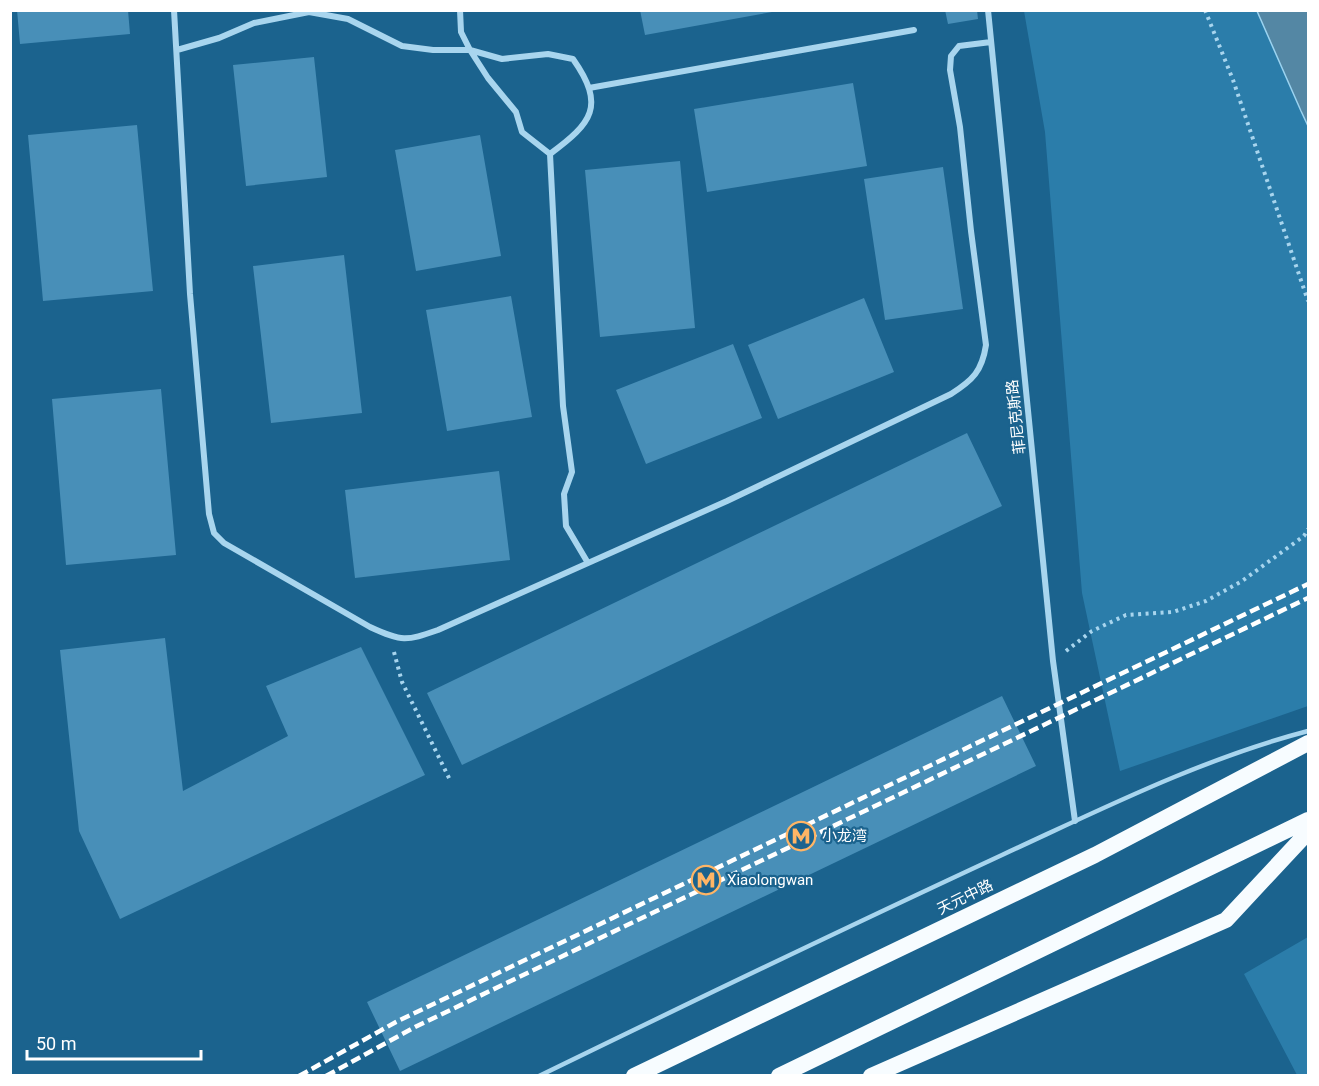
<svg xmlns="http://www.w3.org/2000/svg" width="1319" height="1086" viewBox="0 0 1319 1086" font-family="Roboto,'Noto Sans SC',sans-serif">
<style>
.green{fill:#2b7daa}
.water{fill:#5487a4;stroke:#9bd3f0;stroke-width:1.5}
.building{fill:#488fb8}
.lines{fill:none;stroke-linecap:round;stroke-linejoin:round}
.path{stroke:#a8d5ee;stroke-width:4;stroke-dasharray:3 4.5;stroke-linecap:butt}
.service{stroke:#a8d5ee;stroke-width:4.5}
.minor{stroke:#a8d5ee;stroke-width:6}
.trunk{stroke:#f7fcff;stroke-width:16}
.rail{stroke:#fff;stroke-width:4.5;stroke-dasharray:10 4.5;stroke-linecap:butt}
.labels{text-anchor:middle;stroke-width:4.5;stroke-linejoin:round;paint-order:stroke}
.street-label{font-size:15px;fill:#fff;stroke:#1b638e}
.poi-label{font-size:15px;fill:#fff;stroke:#1b638e;text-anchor:start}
</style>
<rect width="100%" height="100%" fill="#1b638e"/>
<path class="green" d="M1024,11H1308V706L1120,771L1082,593L1045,132Z
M1308,937V1075H1297L1244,974Z"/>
<path class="water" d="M1257,11H1308V126L1301,111Z"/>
<path class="building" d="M17,10H128L130,34L20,44Z
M640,10H772V12L645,35Z
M945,10H977L978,19L948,24Z
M314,57L327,177L246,186L233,65Z
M853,83L867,166L707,192L694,109Z
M137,125L153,291L43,301L28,135Z
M480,135L501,256L416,271L395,150Z
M680,161L695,328L600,337L585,170Z
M943,167L963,309L885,320L864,179Z
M344,255L362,413L271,423L253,266Z
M511,296L532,417L447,431L426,310Z
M864,298L894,372L778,419L748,345Z
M733,344L762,418L646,464L616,390Z
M161,389L176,555L66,565L52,399Z
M967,433L1002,506L462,765L427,693Z
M499,471L510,560L355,578L345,490Z
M165,638L183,791L288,736L266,686L361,647L425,775L120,919L79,831L60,650Z
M1002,696L1036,766L400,1071L367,1002Z"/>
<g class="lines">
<path class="path" d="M1205,10L1233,80L1308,301
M1066,651L1092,631L1126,615L1173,612L1206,601L1242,581L1304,536L1308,529
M394,652L402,682L451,782"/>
<path class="service" d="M539,1076C693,1001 847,927 1002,855C1102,809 1201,759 1308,731"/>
<path class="minor" d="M174,10L190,294L209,514L214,533L224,543L370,627C402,642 406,641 438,630L727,501L951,394C973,380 982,371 986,345L971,231L960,127L950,70L951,56L959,46L991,42
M460,10L461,32L470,50L488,78L516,112L522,132L550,154L563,406L572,472L564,494L566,526L588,563
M988,10L1053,661L1075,821
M177,50L219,38L254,23L309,12L348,19L402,46L433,50H470L502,59L548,54L573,59C606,106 592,123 550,154
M589,88L914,30"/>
<path class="trunk" d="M634,1076L1095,855L1308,743
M779,1076L1308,820
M871,1076L1226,920L1308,832"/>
<path class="rail" d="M299,1076L396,1022L1308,584
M326,1076L415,1027L1308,598"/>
</g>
<defs>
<g id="metro-ring" transform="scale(1.5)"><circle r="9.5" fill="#1b638e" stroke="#ffb565" stroke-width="1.5"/><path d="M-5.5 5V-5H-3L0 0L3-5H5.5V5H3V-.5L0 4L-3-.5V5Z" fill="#ffb565"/></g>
</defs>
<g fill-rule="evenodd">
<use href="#metro-ring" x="801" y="836"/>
<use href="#metro-ring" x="706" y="880"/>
</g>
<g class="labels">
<g class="street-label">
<text transform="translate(1016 417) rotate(-96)" y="5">菲尼克斯路</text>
<text transform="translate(965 897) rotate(-26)" y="5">天元中路</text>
</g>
<g class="poi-label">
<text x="822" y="841">小龙湾</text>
<text x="727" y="885">Xiaolongwan</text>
</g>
</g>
<rect width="1319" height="1086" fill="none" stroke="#ffffff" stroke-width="24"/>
<path d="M27 1050v9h174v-9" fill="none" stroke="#ffffff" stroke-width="3"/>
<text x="36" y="1050" font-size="18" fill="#ffffff" stroke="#1b638e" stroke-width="4.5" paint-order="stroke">50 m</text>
</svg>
